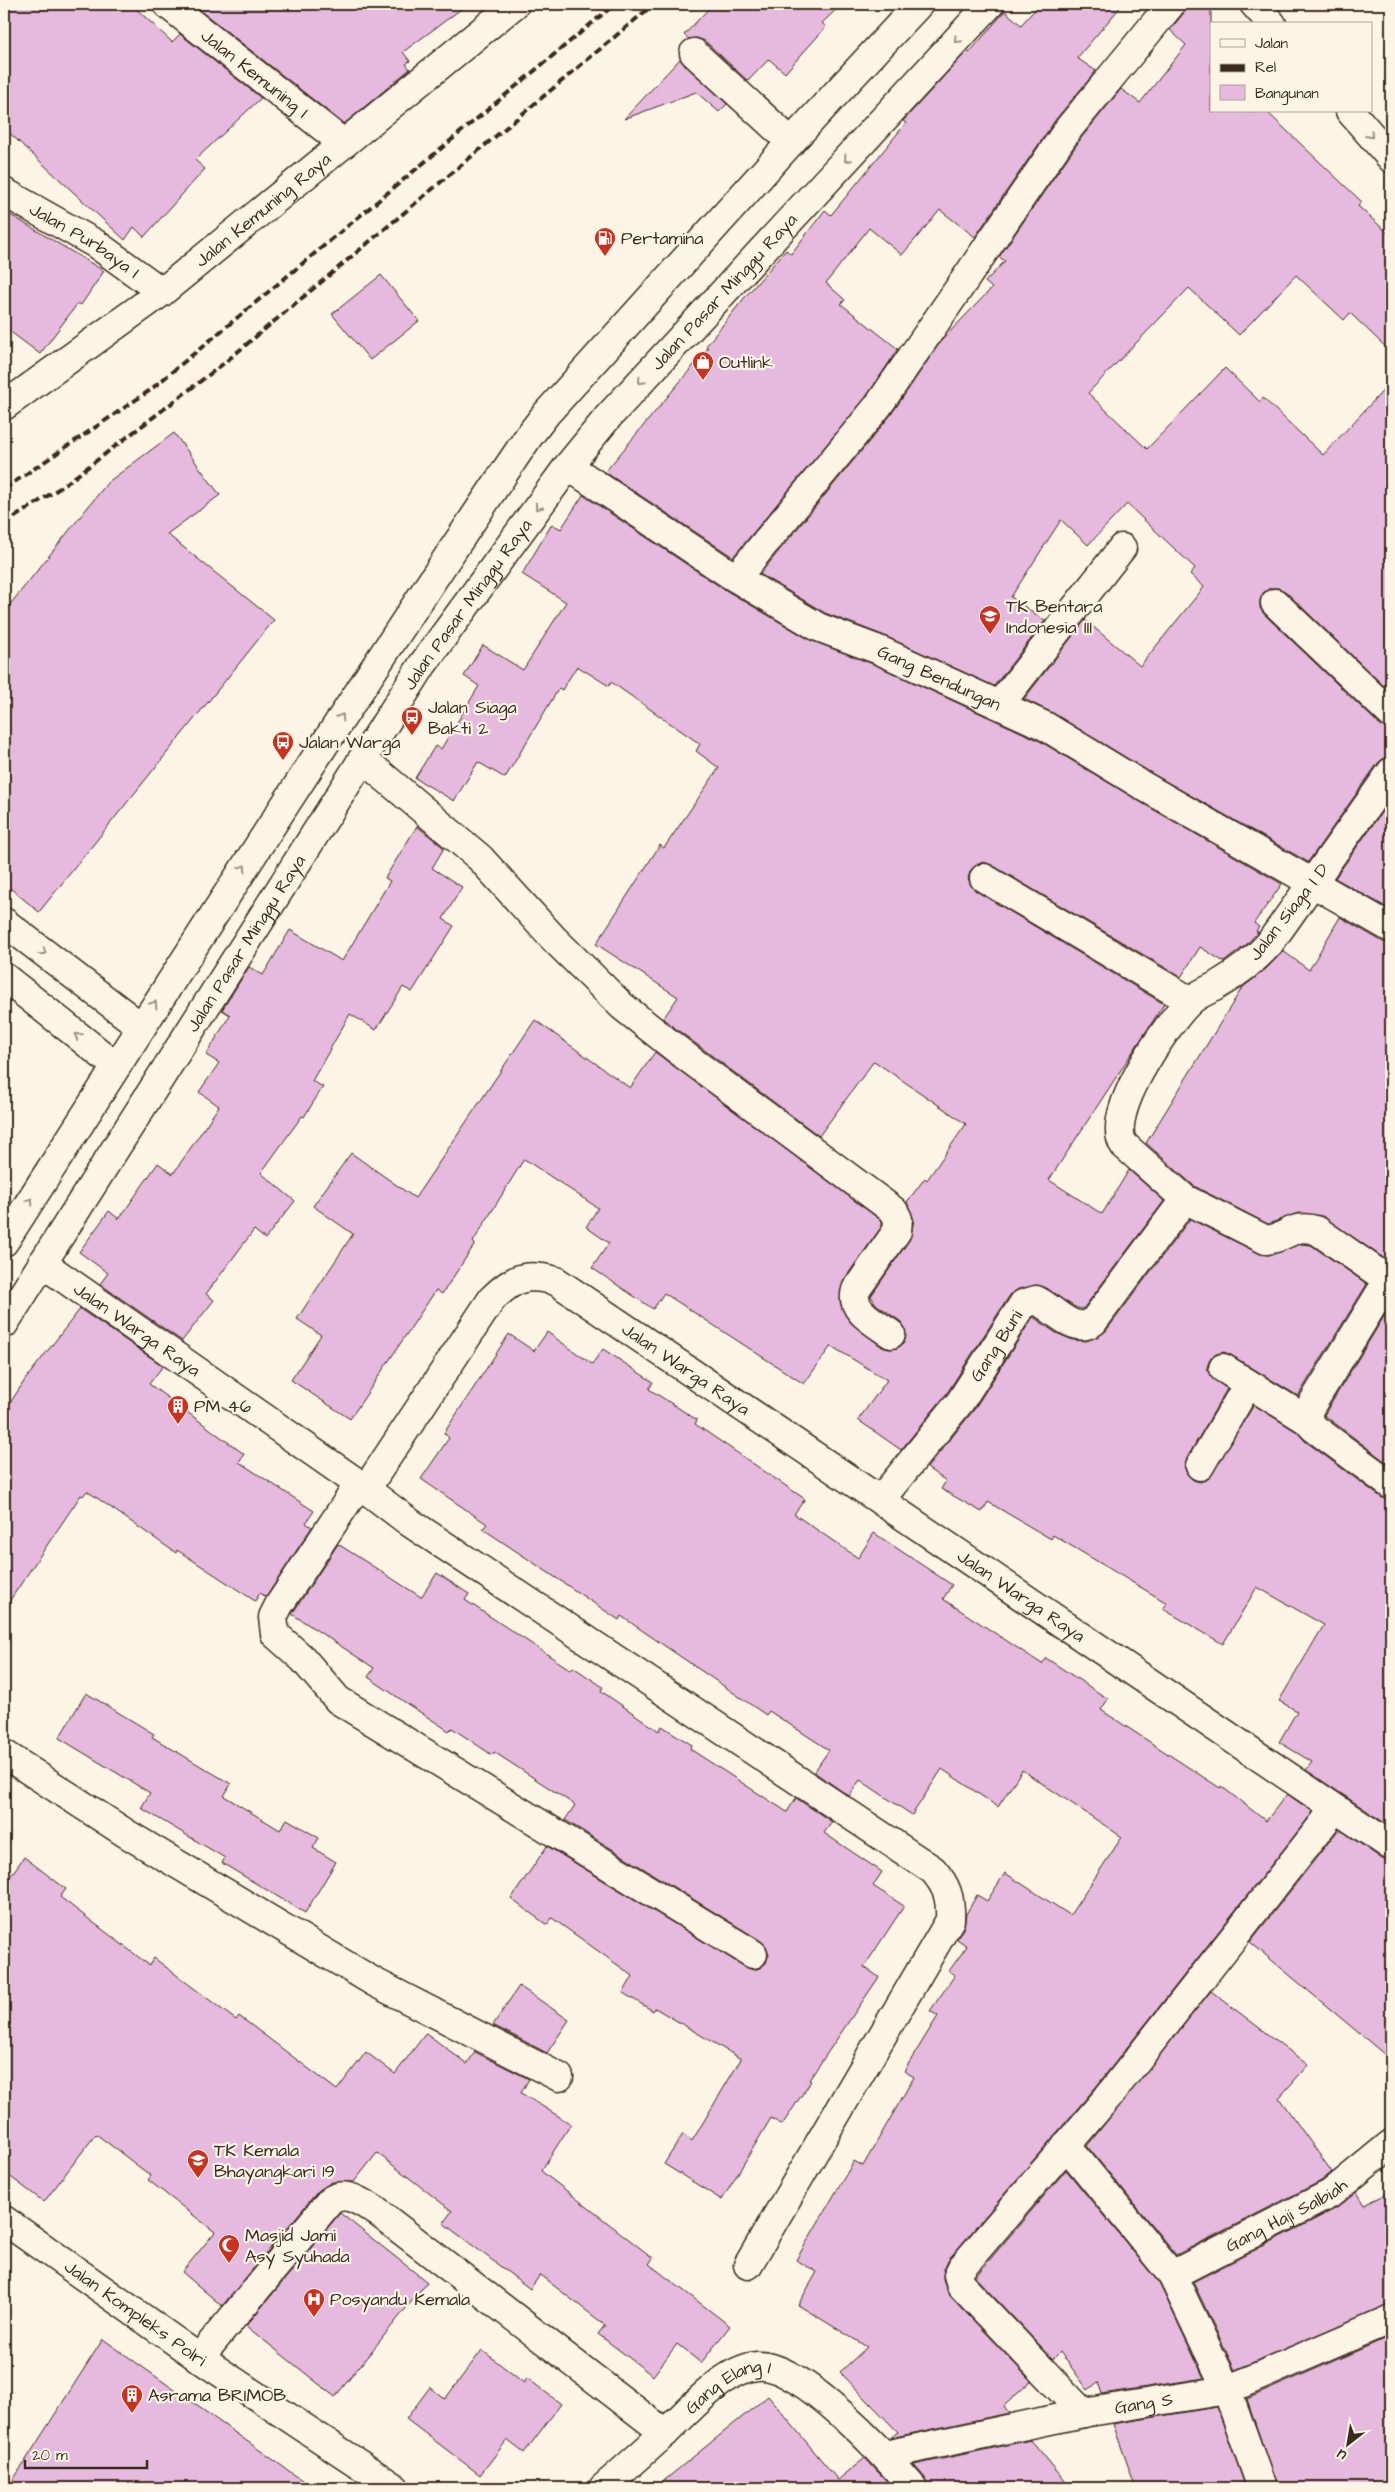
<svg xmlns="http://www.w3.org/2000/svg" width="1395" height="2492" font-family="'Architects Daughter',sans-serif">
<rect width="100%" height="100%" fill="#fcf5e5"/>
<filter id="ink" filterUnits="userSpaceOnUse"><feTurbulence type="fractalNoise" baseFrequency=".02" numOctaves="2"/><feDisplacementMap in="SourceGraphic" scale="10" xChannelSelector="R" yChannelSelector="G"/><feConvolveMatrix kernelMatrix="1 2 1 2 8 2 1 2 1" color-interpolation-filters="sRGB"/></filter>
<g filter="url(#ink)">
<path fill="#e6b9de" stroke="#3b2a1e" d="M 4,4 L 131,4 L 172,42 L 180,34 L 261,98 L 195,160 L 205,169 L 144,237 L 134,227 L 125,240 L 4,128 Z
M 208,4 L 468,4 L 403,52 L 410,61 L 406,64 L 410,69 L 344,124 L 201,11 Z
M 713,4 L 842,4 L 822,23 L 826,27 L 785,73 L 769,59 L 748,81 L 705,41 L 697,38 L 689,39 L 684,35 Z
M 1040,4 L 1123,4 L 1077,58 L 1096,71 L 1056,119 L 975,237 L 940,210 L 902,255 L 869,228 L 826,283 L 845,300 L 841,304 L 898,349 L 866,397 L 733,557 L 605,472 L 708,348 L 706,346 L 745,297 L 786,250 L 791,254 L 825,210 L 831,215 L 906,123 L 903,121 L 967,51 L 969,53 L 1005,11 L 1021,25 Z
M 1186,4 L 1211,4 L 1211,111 L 1266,111 L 1362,202 L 1358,206 L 1391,236 L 1391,352 L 1350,313 L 1344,320 L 1296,275 L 1239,335 L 1189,288 L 1088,393 L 1147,449 L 1225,368 L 1260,402 L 1263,398 L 1323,455 L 1391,382 L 1391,693 L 1285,591 L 1278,588 L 1270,588 L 1263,593 L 1260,600 L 1260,608 L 1264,614 L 1380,725 L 1391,729 L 1391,757 L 1384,758 L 1378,763 L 1308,862 L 1153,774 L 1053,713 L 1024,699 L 1085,620 L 1140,666 L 1204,587 L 1190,574 L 1195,568 L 1127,504 L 1088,545 L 1061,520 L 1011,597 L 1045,621 L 994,686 L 885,636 L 825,613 L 760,574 L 890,416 L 941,341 L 992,288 L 985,282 L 1005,261 L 999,257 L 1082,137 L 1121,89 L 1140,103 L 1186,45 L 1170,30 L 1183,14 Z
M 680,59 L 727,104 L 719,112 L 696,92 L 624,119 Z
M 4,211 L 104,271 L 81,305 L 78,303 L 40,354 L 4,327 Z
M 381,275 L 419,321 L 370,360 L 332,314 Z
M 174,433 L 220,495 L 167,534 L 274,620 L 39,912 L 4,883 L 4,612 L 108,482 Z
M 583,495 L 722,588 L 810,640 L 873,664 L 1038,740 L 1137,800 L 1282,884 L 1254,923 L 1259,927 L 1256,931 L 1258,932 L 1246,945 L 1224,962 L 1200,947 L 1181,977 L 992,865 L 984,862 L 977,864 L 971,870 L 968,878 L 971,886 L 976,891 L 1164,1004 L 1049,1180 L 1102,1214 L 1129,1170 L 1164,1201 L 1083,1309 L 1077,1308 L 1038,1285 L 1018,1289 L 1010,1295 L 947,1393 L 901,1450 L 858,1420 L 887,1380 L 831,1346 L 804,1384 L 664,1293 L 653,1309 L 592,1268 L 609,1243 L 586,1227 L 598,1208 L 524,1159 L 473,1242 L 475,1244 L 442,1294 L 436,1290 L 350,1419 L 291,1380 L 321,1335 L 297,1319 L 353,1234 L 313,1206 L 351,1153 L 415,1198 L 535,1020 L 630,1088 L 655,1052 L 882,1221 L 882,1226 L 843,1281 L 840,1301 L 849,1321 L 882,1347 L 889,1349 L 897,1348 L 904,1343 L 906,1336 L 905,1328 L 900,1321 L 876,1304 L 871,1296 L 910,1239 L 914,1220 L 907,1202 L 925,1178 L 927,1180 L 966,1124 L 874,1061 L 819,1136 L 663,1019 L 678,997 L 596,944 L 660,845 L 664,848 L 719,768 L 696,751 L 700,744 L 611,682 L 609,686 L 577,666 L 562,690 L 559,688 L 505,778 L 478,762 L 454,801 L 415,778 L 435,746 L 441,749 L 479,686 L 464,676 L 483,645 L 523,670 L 566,602 L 522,574 L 552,524 L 561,529 Z
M 1391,799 L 1391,910 L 1335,878 Z
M 417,826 L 444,848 L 432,868 L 462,887 L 443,919 L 454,926 L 412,992 L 403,987 L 376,1030 L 350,1014 L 312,1081 L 323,1087 L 304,1117 L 302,1116 L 261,1173 L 295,1201 L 265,1239 L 254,1230 L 206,1294 L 214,1300 L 182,1341 L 100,1284 L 108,1273 L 79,1252 L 109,1211 L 119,1219 L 158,1163 L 173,1174 L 219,1106 L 199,1092 L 219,1063 L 206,1055 L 230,1015 L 222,1010 L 249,967 L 263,975 L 290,930 L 342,961 L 390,881 L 385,878 Z
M 1340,917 L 1383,942 L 1391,944 L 1391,1263 L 1322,1216 L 1299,1213 L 1268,1224 L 1194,1186 L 1146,1143 L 1242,988 L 1267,968 L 1283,951 L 1309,970 Z
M 1190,1219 L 1260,1254 L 1269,1255 L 1300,1244 L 1311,1245 L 1367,1284 L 1298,1396 L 1231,1355 L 1224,1352 L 1216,1354 L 1210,1359 L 1207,1367 L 1210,1376 L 1227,1389 L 1187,1458 L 1184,1466 L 1187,1474 L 1193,1480 L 1200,1482 L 1208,1479 L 1254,1405 L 1297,1432 L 1305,1441 L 1382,1498 L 1391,1500 L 1391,1827 L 1306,1770 L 1312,1762 L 1279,1742 L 1297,1711 L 1279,1701 L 1324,1625 L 1257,1587 L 1223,1644 L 1163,1609 L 1167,1603 L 1053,1535 L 1051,1539 L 988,1502 L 982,1512 L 941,1489 L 946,1481 L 927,1468 L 973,1411 L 1033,1317 L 1056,1333 L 1073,1340 L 1086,1341 L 1099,1336 L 1106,1331 Z
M 1391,1305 L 1391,1466 L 1324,1415 Z
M 80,1309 L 163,1366 L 149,1384 L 244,1454 L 239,1462 L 314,1511 L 306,1523 L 312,1527 L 266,1597 L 260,1593 L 255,1601 L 177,1550 L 176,1553 L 87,1491 L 83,1496 L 81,1495 L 4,1609 L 4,1412 L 25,1380 Z
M 547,1332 L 592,1364 L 603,1349 L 653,1382 L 649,1389 L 697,1420 L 695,1424 L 805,1499 L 794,1514 L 858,1558 L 874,1533 L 952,1585 L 943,1599 L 1042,1664 L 1046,1658 L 1108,1699 L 1101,1710 L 1220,1788 L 1221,1786 L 1266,1821 L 1287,1794 L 1313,1812 L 1095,2088 L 948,2260 L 944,2269 L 943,2279 L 949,2295 L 1031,2381 L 1004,2406 L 1009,2413 L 890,2438 L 898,2432 L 840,2372 L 867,2347 L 798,2305 L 817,2272 L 796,2260 L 854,2161 L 863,2166 L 914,2077 L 904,2071 L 938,2016 L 930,2011 L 955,1975 L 949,1971 L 967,1946 L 957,1939 L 964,1927 L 966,1914 L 977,1895 L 987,1901 L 1005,1873 L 1070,1915 L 1122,1837 L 1022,1770 L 998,1807 L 942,1769 L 912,1815 L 860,1780 L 849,1796 L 814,1772 L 829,1750 L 769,1711 L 766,1715 L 621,1616 L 619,1620 L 483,1529 L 487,1524 L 421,1479 L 449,1438 L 444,1433 L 509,1334 L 534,1351 Z
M 338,1544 L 421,1597 L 437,1573 L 469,1594 L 465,1600 L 571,1670 L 573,1667 L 603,1687 L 601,1691 L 659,1731 L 662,1726 L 692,1745 L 690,1749 L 787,1812 L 796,1798 L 832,1822 L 824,1833 L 882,1872 L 873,1886 L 904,1906 L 864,1967 L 879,1977 L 809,2080 L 811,2081 L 782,2125 L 771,2118 L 722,2200 L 664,2164 L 683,2134 L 692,2141 L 741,2059 L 655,2008 L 653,2011 L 623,1993 L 633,1976 L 552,1918 L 547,1925 L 511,1899 L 547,1846 L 745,1967 L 753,1970 L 760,1968 L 766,1963 L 769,1954 L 766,1946 L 761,1941 L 565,1820 L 575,1805 L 494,1752 L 492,1755 L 452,1728 L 449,1731 L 409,1705 L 368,1677 L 374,1668 L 292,1614 Z
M 86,1693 L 154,1734 L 152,1737 L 231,1784 L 224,1796 L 280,1830 L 287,1819 L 319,1838 L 313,1848 L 336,1862 L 305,1913 L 222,1863 L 225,1858 L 141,1808 L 150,1793 L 59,1738 Z
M 1339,1829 L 1382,1859 L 1391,1861 L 1391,2060 L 1250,1942 Z
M 24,1857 L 66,1889 L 60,1897 L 149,1965 L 154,1958 L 236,2020 L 239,2016 L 337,2090 L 366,2052 L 395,2074 L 426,2033 L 467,2064 L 475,2052 L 529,2079 L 521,2093 L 571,2124 L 541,2171 L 653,2258 L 649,2264 L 730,2326 L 701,2363 L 677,2344 L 653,2376 L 598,2334 L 605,2325 L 540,2275 L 530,2289 L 443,2223 L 452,2211 L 377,2153 L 354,2182 L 332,2182 L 318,2191 L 222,2306 L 182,2272 L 215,2232 L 148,2180 L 151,2176 L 96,2134 L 44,2202 L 4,2172 L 4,1885 Z
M 519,1986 L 569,2020 L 547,2053 L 493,2025 Z
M 1211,1991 L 1308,2065 L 1279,2098 L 1332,2172 L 1321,2181 L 1176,2255 L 1087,2146 Z
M 1066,2170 L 1159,2283 L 1204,2378 L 1102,2394 L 1098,2382 L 1088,2390 L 1060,2352 L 1053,2359 L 975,2277 Z
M 1356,2192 L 1364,2205 L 1391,2192 L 1391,2304 L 1235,2370 L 1193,2282 L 1337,2208 Z
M 340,2213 L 427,2282 L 335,2397 L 246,2326 Z
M 1391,2336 L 1391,2488 L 1277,2488 L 1247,2399 Z
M 103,2339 L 313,2488 L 8,2488 Z
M 482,2350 L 524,2383 L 527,2378 L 561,2404 L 524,2453 L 507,2440 L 480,2475 L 406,2419 L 430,2387 L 445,2399 Z
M 768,2396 L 838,2480 L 865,2458 L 893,2488 L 655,2488 Z
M 1217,2407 L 1246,2488 L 1136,2488 L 1113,2424 Z
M 1031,2440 L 1071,2488 L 928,2488 L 925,2478 L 914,2465 Z"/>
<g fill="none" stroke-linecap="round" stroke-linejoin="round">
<g stroke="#3b2a1e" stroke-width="31">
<g id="minor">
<path id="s1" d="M 167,4 L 343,143"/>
<path d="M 1254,4 L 1272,24"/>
<path d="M 694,53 L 791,142"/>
<path d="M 1350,111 L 1391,158"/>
<path id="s2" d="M 4,192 L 96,244 L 162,292"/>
<path id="s3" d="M 4,406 L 162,292 L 515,4"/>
<path id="s4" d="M 568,466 L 731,575 L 818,627 L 879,650 L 1045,726 L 1145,787 L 1391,928"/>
<path d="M 736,578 L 878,406 L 1069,128 L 1171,4"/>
<path d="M 1275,603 L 1391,714"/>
<path d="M 1000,704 L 1122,548"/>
<path d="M 361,761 L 376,770 L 480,858 L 553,938 L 622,1006 L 684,1055 L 894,1211 L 898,1219 L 897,1231 L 856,1290 C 849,1311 876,1323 891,1334"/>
<path d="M 1391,772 L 1269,944 C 1253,962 1236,974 1216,986 C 1207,991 1196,995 1189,1002 C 1167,1024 1103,1115 1124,1145 L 1185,1199 L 1266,1240 C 1289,1238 1292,1222 1318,1231 L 1391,1282"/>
<path d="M 984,878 L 1190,1001"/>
<path id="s5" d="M 42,1263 L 359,1484 L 409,1522 L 933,1870 C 947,1886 951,1898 950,1920 L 748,2265"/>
<path d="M 1223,1368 L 1307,1420 L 1314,1428 L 1391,1485"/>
<path d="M 1307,1420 L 1309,1409 L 1388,1280"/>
<path d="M 1200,1466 L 1248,1384"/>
<path d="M 359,1484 L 279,1605 L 273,1617 L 275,1634 L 303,1659 L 338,1700 L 753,1954"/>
<path id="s6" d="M 366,1489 L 492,1299 C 514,1277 526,1273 556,1281 L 1391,1846"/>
<path id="s7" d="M 881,1499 L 960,1402 L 1023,1304 L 1036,1300 C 1054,1308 1073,1335 1093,1322 L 1185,1199"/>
<path d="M 4,1754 L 127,1834 L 374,1982 L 559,2077"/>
<path d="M 1066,2145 L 1172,2275 L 1227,2390 L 1262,2488"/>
<path id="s8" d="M 4,2220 L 199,2358 L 395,2488"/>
<path id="s9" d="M 1172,2275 L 1330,2194 L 1391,2144"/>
<path d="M 199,2358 L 330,2201 C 345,2189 362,2203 376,2211 L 665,2433"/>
<path d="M 1083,2413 L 961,2285 L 958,2275 L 962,2267 L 1107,2098 L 1334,1810"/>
<path id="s10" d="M 885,2455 L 1083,2413 L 1227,2390 L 1391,2319"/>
<path id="s11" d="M 603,2488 C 624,2470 645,2451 666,2432 C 689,2411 724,2369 757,2366 C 800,2362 887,2457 913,2488"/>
</g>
</g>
<g stroke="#3b2a1e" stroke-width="31">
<g id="major">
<path d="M 4,922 L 140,1026"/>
<path d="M 4,977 L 116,1066"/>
<path d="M 4,1242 C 177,972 349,702 529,436 L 546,414 L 791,142 L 919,4"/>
<path id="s12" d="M 4,1324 L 423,664 L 568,466 L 608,417 L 990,4"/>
</g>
</g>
<use href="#minor" stroke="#fcf5e5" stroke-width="28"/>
<use href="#major" stroke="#fcf5e5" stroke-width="28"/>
<path stroke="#3b2a1e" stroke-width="4" stroke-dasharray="8 4" stroke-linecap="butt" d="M 4,489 L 149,391 L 615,4
M 4,524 L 63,486 L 223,364 L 654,4"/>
</g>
<defs><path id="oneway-chevron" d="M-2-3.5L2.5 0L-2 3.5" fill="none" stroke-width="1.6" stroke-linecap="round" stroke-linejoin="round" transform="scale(1.25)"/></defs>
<g stroke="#9c9082">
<use href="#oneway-chevron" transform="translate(957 40) rotate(133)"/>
<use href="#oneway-chevron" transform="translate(1370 135) rotate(48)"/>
<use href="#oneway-chevron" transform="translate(847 159) rotate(133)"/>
<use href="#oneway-chevron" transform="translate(641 381) rotate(133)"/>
<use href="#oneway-chevron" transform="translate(538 507) rotate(126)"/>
<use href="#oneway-chevron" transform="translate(341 717) rotate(-57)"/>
<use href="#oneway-chevron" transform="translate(243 868) rotate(-57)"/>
<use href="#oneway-chevron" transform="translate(43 952) rotate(37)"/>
<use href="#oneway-chevron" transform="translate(154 1004) rotate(-57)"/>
<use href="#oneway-chevron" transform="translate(78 1036) rotate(-141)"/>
<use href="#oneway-chevron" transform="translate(30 1201) rotate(-57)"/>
</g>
</g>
<defs>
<g id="fuel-pin" transform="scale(1.125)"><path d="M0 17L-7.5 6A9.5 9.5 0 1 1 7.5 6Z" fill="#c8321e" stroke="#fcf5e5"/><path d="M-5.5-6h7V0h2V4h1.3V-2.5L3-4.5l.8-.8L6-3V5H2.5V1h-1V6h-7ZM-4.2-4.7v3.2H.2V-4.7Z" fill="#fff"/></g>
<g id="shop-pin" transform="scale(1.125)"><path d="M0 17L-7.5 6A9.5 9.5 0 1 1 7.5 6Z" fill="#c8321e" stroke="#fcf5e5"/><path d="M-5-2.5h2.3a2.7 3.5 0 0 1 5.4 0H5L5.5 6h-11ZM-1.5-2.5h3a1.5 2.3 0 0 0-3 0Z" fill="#fff"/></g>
<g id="school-pin" transform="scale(1.125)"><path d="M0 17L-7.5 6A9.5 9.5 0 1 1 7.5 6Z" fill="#c8321e" stroke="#fcf5e5"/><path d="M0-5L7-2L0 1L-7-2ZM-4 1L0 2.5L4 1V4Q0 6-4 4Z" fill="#fff"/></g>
<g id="bus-pin" transform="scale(1.125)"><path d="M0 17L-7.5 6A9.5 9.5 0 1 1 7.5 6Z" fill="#c8321e" stroke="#fcf5e5"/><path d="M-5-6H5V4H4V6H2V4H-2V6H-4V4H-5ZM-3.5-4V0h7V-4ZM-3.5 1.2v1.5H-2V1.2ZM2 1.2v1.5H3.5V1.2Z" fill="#fff"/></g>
<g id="building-pin" transform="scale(1.125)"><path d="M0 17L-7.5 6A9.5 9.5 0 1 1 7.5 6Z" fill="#c8321e" stroke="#fcf5e5"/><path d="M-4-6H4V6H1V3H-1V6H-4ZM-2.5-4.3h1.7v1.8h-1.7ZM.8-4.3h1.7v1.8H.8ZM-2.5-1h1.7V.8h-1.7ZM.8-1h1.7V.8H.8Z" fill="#fff"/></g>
<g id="mosque-pin" transform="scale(1.125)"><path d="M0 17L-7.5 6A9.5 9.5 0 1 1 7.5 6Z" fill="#c8321e" stroke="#fcf5e5"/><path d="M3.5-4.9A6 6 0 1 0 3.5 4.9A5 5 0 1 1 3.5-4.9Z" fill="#fff"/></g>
<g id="hospital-pin" transform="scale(1.125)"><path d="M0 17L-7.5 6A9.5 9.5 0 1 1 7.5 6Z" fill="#c8321e" stroke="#fcf5e5"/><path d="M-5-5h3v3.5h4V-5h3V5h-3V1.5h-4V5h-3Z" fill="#fff"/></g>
</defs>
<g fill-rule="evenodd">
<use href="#fuel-pin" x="605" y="238"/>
<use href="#shop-pin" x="703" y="362"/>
<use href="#school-pin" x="990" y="616"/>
<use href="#bus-pin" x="412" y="717"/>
<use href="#bus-pin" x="283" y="742"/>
<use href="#building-pin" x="178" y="1406"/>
<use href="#school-pin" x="198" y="2160"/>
<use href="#mosque-pin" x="229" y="2245"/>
<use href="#hospital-pin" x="314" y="2299"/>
<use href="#building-pin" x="132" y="2395"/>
</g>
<g text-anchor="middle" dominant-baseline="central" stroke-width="4.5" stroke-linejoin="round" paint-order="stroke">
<g font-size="18" fill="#3b2a1e" stroke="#fcf5e5">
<text stroke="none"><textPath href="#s1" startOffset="112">Jalan Kemuning I</textPath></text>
<text stroke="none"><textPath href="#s3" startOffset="325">Jalan Kemuning Raya</textPath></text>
<text stroke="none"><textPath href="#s2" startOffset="94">Jalan Purbaya I</textPath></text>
<text stroke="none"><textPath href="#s12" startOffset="1261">Jalan Pasar Minggu Raya</textPath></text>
<text stroke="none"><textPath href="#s12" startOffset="856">Jalan Pasar Minggu Raya</textPath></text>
<text stroke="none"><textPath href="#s4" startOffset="429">Gang Bendungan</textPath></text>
<text transform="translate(1289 912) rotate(-52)">Jalan Siaga I D</text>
<text stroke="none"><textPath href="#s12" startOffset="451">Jalan Pasar Minggu Raya</textPath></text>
<text stroke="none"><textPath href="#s5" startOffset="116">Jalan Warga Raya</textPath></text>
<text stroke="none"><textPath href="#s7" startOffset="192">Gang Buni</textPath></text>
<text stroke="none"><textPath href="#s6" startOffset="456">Jalan Warga Raya</textPath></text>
<text stroke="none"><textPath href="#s6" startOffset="861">Jalan Warga Raya</textPath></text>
<text stroke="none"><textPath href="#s9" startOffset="129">Gang Haji Salbiah</textPath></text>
<text stroke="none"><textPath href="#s8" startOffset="161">Jalan Kompleks Polri</textPath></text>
<text stroke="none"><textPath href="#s11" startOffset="164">Gang Elang I</textPath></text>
<text stroke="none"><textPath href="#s10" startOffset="264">Gang S</textPath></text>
</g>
<g font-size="18" fill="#3b2a1e" stroke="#fcf5e5" text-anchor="start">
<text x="621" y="238">Pertamina</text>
<text x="719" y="362">Outlink</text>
<text x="1006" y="606">TK Bentara<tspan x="1006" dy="21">Indonesia III</tspan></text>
<text x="428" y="707">Jalan Siaga<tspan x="428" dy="21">Bakti 2</tspan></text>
<text x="299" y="742">Jalan Warga</text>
<text x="194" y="1406">PM 46</text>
<text x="214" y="2150">TK Kemala<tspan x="214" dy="21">Bhayangkari 19</tspan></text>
<text x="245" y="2235">Masjid Jami<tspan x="245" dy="21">Asy Syuhada</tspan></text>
<text x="330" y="2299">Posyandu Kemala</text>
<text x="148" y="2395">Asrama BRIMOB</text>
</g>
</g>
<rect width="1395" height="2492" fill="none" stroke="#fcf5e5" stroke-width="20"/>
<rect x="10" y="10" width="1375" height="2472" fill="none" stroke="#3b2a1e" stroke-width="2" filter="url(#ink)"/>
<rect x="1210" y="22" width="162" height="90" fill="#fcf5e5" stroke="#afa495"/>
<rect x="1220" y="39" width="25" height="8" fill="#fcf5e5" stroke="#afa495"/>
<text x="1255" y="48" font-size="15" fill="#3b2a1e">Jalan</text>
<rect x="1220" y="64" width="25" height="8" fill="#3b2a1e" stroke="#afa495"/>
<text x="1255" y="72" font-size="15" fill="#3b2a1e">Rel</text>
<rect x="1220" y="85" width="25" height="15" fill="#e6b9de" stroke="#afa495"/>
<text x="1255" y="98" font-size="15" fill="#3b2a1e">Bangunan</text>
<g transform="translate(1348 2444) rotate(211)" stroke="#fcf5e5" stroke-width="4" paint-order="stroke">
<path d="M0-4L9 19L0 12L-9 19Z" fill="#3b2a1e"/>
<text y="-8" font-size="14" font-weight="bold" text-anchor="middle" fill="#3b2a1e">U</text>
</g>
<path d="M25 2460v8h122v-8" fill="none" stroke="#3b2a1e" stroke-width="2.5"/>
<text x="32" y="2460" font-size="15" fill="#3b2a1e" stroke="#fcf5e5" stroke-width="4" paint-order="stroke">20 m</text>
</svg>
